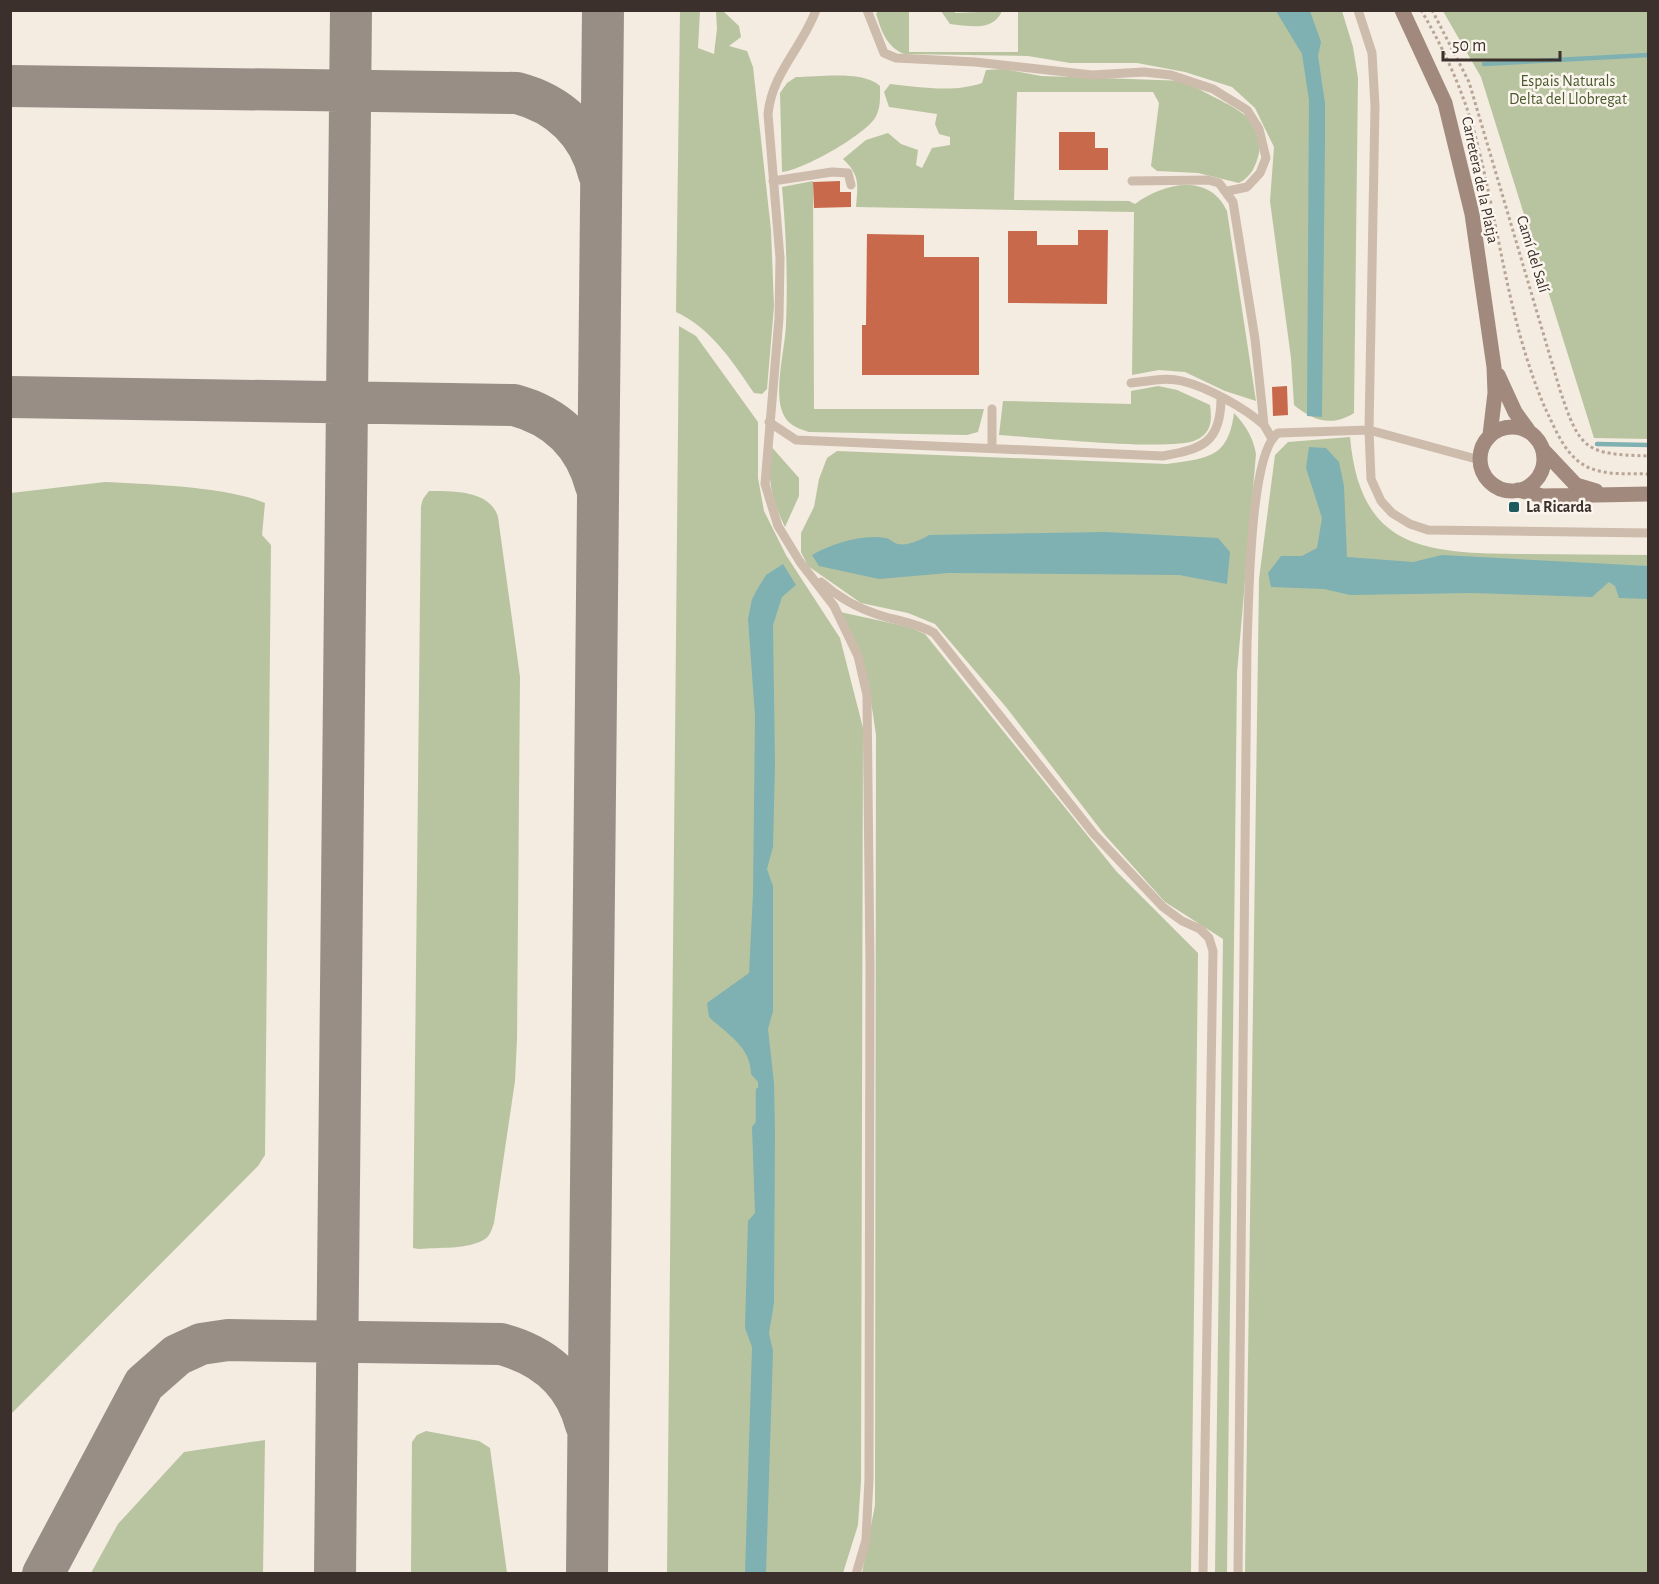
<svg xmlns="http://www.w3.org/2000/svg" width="1659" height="1584" font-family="'Alegreya Sans',sans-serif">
<rect width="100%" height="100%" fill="#f4ebe1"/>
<path fill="#b8c4a0" d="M 680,11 L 700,11 L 698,48 L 714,54 L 717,29 L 716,11 L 723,11 L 739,26 L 741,37 L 729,46 L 747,51 L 753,67 L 771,230 L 774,306 L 767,389 L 762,394 L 754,393 C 732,361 712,329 676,312 Z
M 878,11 L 909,11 L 909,52 L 1018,52 L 1018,11 L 1342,11 L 1353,47 L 1358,78 L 1354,413 C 1332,427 1313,421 1294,405 L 1291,358 L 1270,201 L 1274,147 L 1255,108 L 1232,87 L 1185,72 L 1137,63 L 1070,63 L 1028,56 L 904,54 C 886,46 882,32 876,14 Z
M 941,11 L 955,11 L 955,13 L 1002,11 C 993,32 969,26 950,24 Z
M 1443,11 L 1648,11 L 1648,439 L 1594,438 L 1481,77 Z
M 1004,69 L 1041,76 L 1187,81 C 1215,103 1268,111 1259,153 C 1256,166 1251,177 1239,183 L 1198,173 L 1157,171 L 1151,166 L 1159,103 L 1153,92 L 1017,92 L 1014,200 L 1129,201 L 1135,204 C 1163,183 1209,172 1227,211 L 1256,401 L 1225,391 L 1185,372 L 1159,370 L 1132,375 L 1134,212 L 856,207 C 858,184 860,175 843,159 L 866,140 L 888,133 L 901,144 L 918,150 L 916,165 L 922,168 L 932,148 L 950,145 L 950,137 L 939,134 L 935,124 L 937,114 L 889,107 L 884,92 L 890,84 C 919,87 954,93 982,83 L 986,70 Z
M 796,77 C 819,77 863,70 880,86 C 880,97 881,108 875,118 C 863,136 803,170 782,172 L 780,93 L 787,83 Z
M 813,181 L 814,409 L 984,409 L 978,432 L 967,435 L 809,432 C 797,428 787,425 782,411 C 774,390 785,348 786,325 C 788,278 786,233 782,187 Z
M 679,326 L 696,336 L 758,422 L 758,478 L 764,511 L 786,555 L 840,638 L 863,728 L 861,1481 L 858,1525 L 843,1573 L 667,1574 Z
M 1158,386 L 1177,390 L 1210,405 C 1212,420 1212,433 1196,440 C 1171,452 1035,437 999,435 L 1003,401 L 1131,404 L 1131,391 Z
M 1234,413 C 1246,426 1253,437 1256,454 L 1237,673 L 1227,1573 L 1215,1573 L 1223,939 L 1165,902 L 1104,834 L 1006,707 L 935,624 L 908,613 L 861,603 L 808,566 L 801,552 L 801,533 L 814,507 L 819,479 L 827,458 L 837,451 L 1167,464 C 1207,458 1228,459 1234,413 Z
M 1350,437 C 1360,550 1425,553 1520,554 C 1563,554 1606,555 1648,555 L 1648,1573 L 1245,1574 L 1259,579 L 1275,455 L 1288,442 Z
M 769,444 L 799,478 L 799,496 L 785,527 C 770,496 768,478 769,444 Z
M 105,482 C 147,484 228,487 265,503 L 262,535 L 271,545 L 265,1155 L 258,1166 L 11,1414 L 11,493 Z
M 429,491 C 453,491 490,490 498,517 L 520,677 L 517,1039 L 515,1081 L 494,1223 C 492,1229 490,1236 485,1239 C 468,1250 438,1247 419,1249 L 413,1248 L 421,506 L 423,499 Z
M 840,612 L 909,627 L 925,634 L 1116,871 L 1198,953 L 1191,1573 L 862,1573 L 875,1505 L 876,735 C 869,683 864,659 840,612 Z
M 426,1431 L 479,1441 L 490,1448 L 507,1573 L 411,1573 L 412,1442 L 417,1435 Z
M 265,1440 L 263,1573 L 91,1573 L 118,1524 L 184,1452 Z"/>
<path fill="#7fb0b2" d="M 1276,11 L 1310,11 L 1321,42 L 1318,56 L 1325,103 L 1325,141 L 1322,417 L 1307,416 L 1309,100 L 1302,54 Z
M 1309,447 L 1326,448 L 1339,462 L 1344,486 L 1347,557 L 1413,562 L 1442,555 L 1648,566 L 1648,599 L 1619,598 L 1615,586 L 1609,582 L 1592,597 L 1471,593 L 1350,595 L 1324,589 L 1271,587 L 1268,573 L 1281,556 L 1302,556 L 1317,548 L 1322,518 L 1306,468 Z
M 1105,532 L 1218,538 L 1230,552 L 1227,584 L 1179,575 L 948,573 L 879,579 L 819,566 L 812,555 C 831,544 862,534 885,538 C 890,538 893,543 898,544 C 908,546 921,540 929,535 Z
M 783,564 L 796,585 L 782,597 L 773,625 L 775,764 L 773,847 L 767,869 L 773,886 L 773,1011 L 768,1029 L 774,1083 L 775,1131 L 774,1303 L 769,1333 L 773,1351 L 766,1573 L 745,1574 L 752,1347 L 745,1328 L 748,1221 L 755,1213 L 752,1127 L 759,1118 L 758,1082 L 751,1074 C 751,1047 727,1034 709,1017 L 707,1003 L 749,973 L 753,894 L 755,716 L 748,619 L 752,599 L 758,588 L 766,575 Z"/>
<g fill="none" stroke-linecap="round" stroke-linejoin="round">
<path stroke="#7fb0b2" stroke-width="4.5" d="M 1484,64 L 1648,55
M 1597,444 L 1648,445
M 758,1124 L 758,1090"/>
<path stroke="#988e86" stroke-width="42" d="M 10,86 L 517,93 C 559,104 589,132 599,174
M 10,397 L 514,405 C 556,416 585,444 596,486
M 43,1574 L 144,1384 L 177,1355 L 201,1344 L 228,1340 L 501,1344 C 543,1355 575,1381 586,1425
M 335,1574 L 351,10
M 587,1574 L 603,10"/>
</g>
<path fill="#c8694b" d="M 1059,132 L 1095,132 L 1095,148 L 1108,148 L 1108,170 L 1059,170 Z
M 840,181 L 840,192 L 851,192 L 851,207 L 814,208 L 813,182 Z
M 1078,230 L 1108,230 L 1107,304 L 1008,303 L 1008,231 L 1037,231 L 1037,245 L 1078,245 Z
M 867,234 L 924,235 L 924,257 L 979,257 L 979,375 L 862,375 L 862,325 L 866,325 Z
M 1287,386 L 1288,415 L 1273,416 L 1272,387 Z"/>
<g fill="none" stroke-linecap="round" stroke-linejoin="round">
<path stroke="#b9a596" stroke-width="3" stroke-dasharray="3 3" stroke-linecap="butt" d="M 1421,10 C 1444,49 1462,89 1474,131 C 1499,223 1507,319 1545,408 C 1554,426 1562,448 1578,461 C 1598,477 1625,473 1648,474
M 1432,10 L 1469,82 L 1560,390 C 1580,451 1586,454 1648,456"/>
<path stroke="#cdbbac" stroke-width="9" d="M 816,10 C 802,48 772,73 768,114 L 780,258 L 779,318 L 765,484 L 778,526 L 800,562 L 834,606 L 858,656 L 867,695 L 870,965 L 869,1479 L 866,1540 L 856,1574
M 867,10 L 884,53 L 896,58 L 975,62 L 1092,75 L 1144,72 L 1171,75 L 1213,89 L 1247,110 L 1259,129 L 1266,158 L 1260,173 L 1247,187 L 1228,191
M 1358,10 L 1372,53 L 1375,106 L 1369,430 L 1371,479 L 1381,501 L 1392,513 L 1410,524 L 1428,530 L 1648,533
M 773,181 L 832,172 L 848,173 L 851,185
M 1132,181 L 1208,180 L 1219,183 L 1233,202 L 1255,339 L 1264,425 L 1271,437
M 1131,383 C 1148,381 1166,377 1182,381 C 1207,387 1245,408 1264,425
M 769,422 L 796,440 L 1163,456 C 1202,449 1221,443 1221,398
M 992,448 L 992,409
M 821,582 C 838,597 857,608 879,615 C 898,621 917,623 934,633 L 1094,834 L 1163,907 L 1182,921 L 1200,929 L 1209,938 L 1213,951 L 1203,1574
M 1238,1574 L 1247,643 C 1249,605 1249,453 1278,433 L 1369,430 L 1480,460"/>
<path stroke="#a18a7d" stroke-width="15" d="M 1402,10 L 1445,103 L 1472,214 L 1494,367 L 1495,393 L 1490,435
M 1498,375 L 1515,412 L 1528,430
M1480 459a32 32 0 1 1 64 0a32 32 0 1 1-64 0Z
M 1543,450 L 1576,485 L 1596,491
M 1518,490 L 1543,496 L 1648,494"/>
</g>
<rect fill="#1f5a5e" stroke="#fbf5ee" stroke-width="2" x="1508" y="501" width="12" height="12" rx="3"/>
<g text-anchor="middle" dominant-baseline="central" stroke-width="5" stroke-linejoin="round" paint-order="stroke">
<g font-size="16" fill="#4a5a2e" stroke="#fbf5ee">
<text x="1568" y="81">Espais Naturals<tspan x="1568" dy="18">Delta del Llobregat</tspan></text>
</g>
<g font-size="16" fill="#3b302b" stroke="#fbf5ee">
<text transform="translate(1480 180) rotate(78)">Carretera de la Platja</text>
<text transform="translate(1533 254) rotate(73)">Camí del Salí</text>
</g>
<g font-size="16" font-weight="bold" fill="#3b302b" stroke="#fbf5ee" text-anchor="start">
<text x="1526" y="507">La Ricarda</text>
</g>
</g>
<rect width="1659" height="1584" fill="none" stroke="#3b302b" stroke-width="24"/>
<path d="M1443 51v9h117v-9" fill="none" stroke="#3b302b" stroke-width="3"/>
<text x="1452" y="51" font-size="18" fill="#3b302b" stroke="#fbf5ee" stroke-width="4.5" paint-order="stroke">50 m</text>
</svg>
